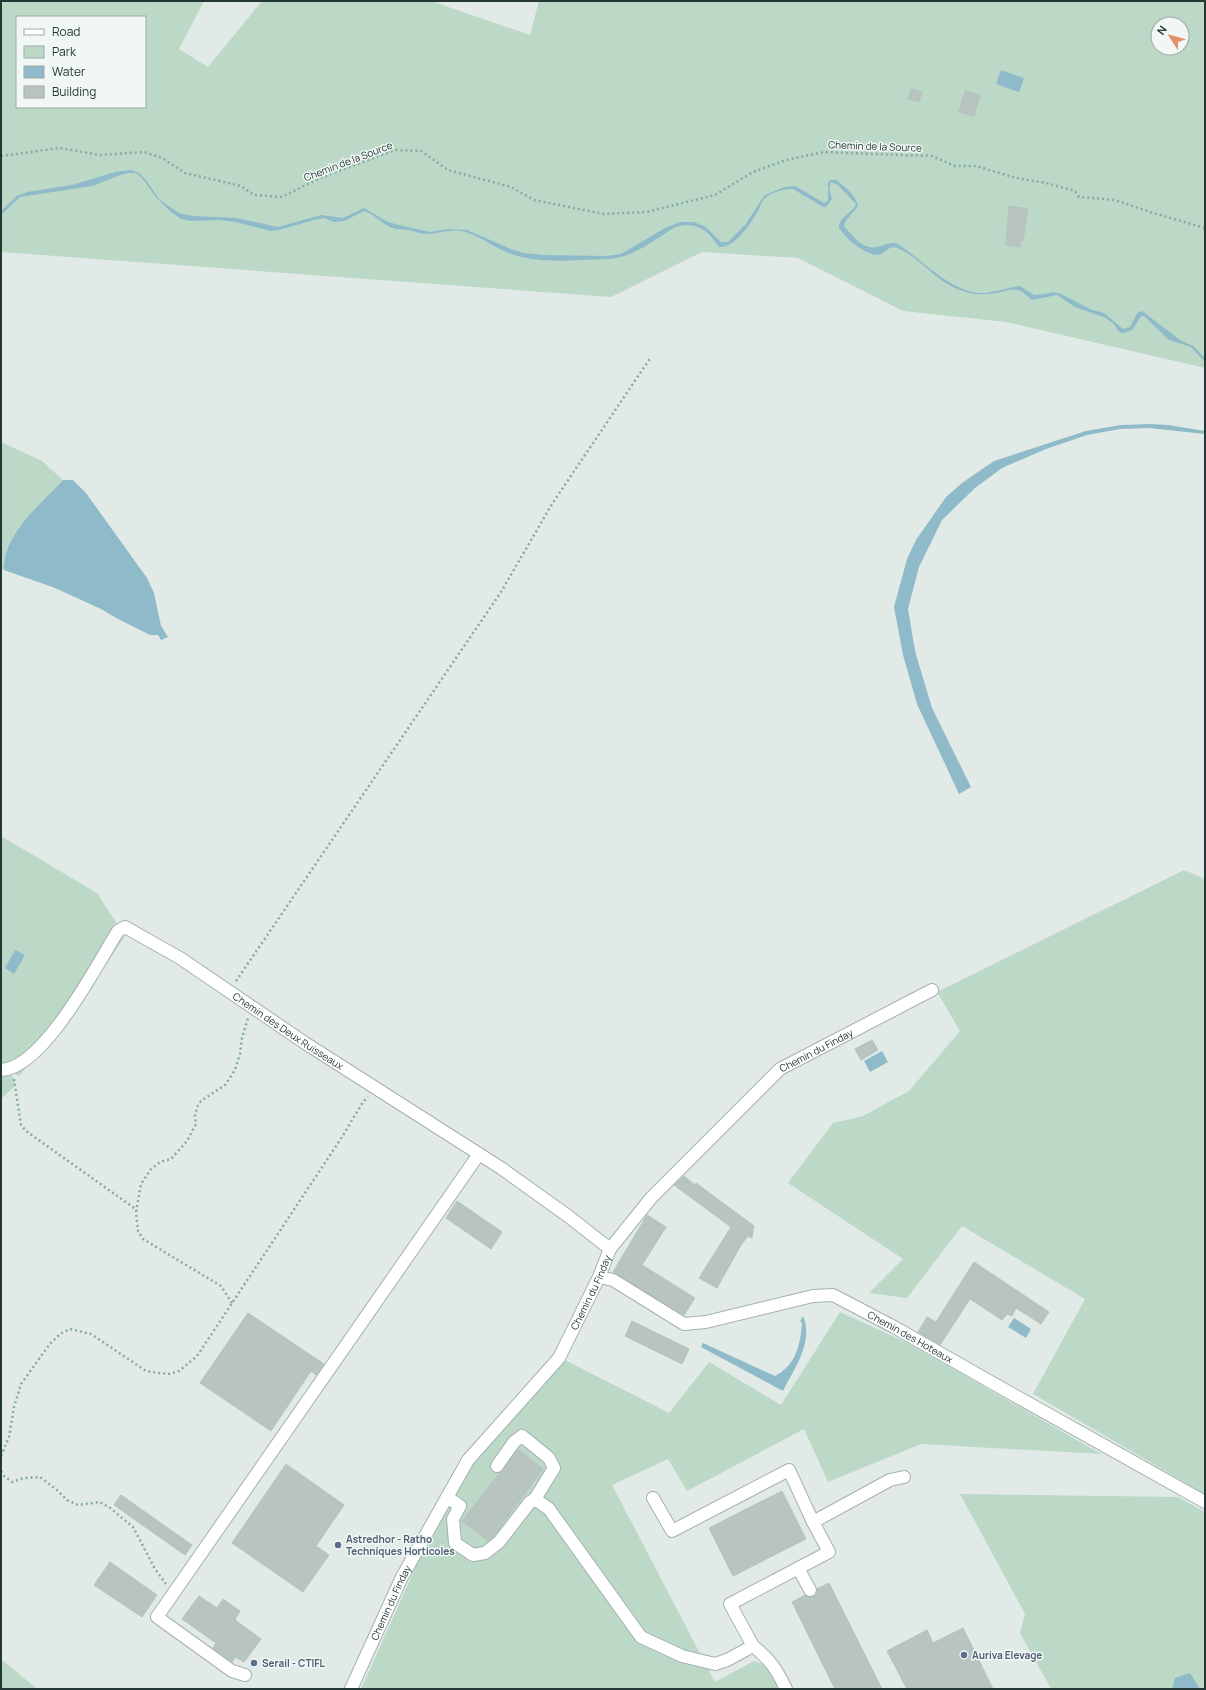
<svg xmlns="http://www.w3.org/2000/svg" width="1206" height="1690" font-family="Manrope,sans-serif">
<rect width="100%" height="100%" fill="#e1eae7"/>
<path fill="#bcd9c7" fill-rule="evenodd" d="M 3,1 L 204,1 L 179,49 L 208,67 L 262,1 L 431,1 L 530,35 L 539,1 L 1205,1 L 1205,368 L 1006,322 L 903,311 L 798,258 L 702,252 L 611,297 L 1,252 L 1,9 ZM 17,17 L 145,17 L 145,107 L 17,107 ZM 1158,24 L 1182,24 L 1182,48 L 1158,48 Z
M 1,442 L 42,461 L 63,480 C 41,504 3,536 4,570 L 1,570 Z
M 1,836 L 97,893 L 125,936 L 77,1008 L 19,1076 L 10,1071 L 16,1085 L 1,1099 Z
M 1184,870 L 1205,879 L 1205,1494 L 1033,1394 L 1085,1299 L 962,1226 L 907,1298 L 869,1293 L 903,1259 L 788,1183 L 833,1123 L 863,1116 L 909,1091 L 960,1031 L 937,992 Z
M 840,1312 L 908,1343 L 1101,1454 L 921,1444 L 828,1482 L 804,1429 L 687,1491 L 668,1459 L 612,1485 L 715,1682 L 754,1661 L 768,1666 L 780,1689 L 361,1689 L 426,1544 L 473,1463 L 565,1360 L 669,1413 L 709,1362 L 781,1405 Z
M 960,1494 L 1178,1497 L 1205,1512 L 1205,1689 L 1051,1689 L 1020,1633 L 1025,1614 Z
M 1,1659 L 37,1689 L 1,1689 Z"/>
<path fill="#8fbac9" d="M 1001,70 L 1024,78 L 1019,92 L 996,84 Z
M 131,170 L 139,173 L 146,180 L 159,199 L 167,205 L 179,213 L 193,216 L 236,218 L 278,227 L 321,215 L 343,218 L 364,208 L 388,222 L 403,226 L 430,232 L 447,229 L 467,230 L 511,249 L 524,253 L 543,255 L 607,256 L 621,254 L 665,228 L 680,222 L 694,222 L 706,227 L 721,242 L 728,242 L 745,225 L 764,196 L 772,192 L 785,187 L 795,186 L 824,203 L 828,201 L 828,183 L 830,180 L 836,180 C 845,187 855,194 858,206 L 845,222 L 844,226 C 852,235 862,250 877,247 C 885,245 889,241 898,244 C 922,260 950,291 980,293 C 989,294 1009,287 1020,286 L 1034,295 L 1045,294 L 1053,292 L 1061,294 L 1092,310 L 1104,313 L 1123,329 L 1130,327 L 1137,313 L 1142,311 L 1180,340 L 1193,346 L 1205,358 L 1205,362 L 1191,347 L 1169,340 L 1144,316 L 1141,316 L 1132,330 L 1123,333 L 1119,332 L 1114,324 L 1106,318 L 1075,307 L 1057,295 L 1032,300 C 1027,296 1023,291 1017,290 C 1010,288 1003,292 996,293 C 985,295 973,295 963,291 C 936,283 922,258 897,248 C 889,245 888,251 881,254 C 869,259 845,238 839,228 C 839,216 853,213 856,204 L 838,185 L 831,182 L 829,189 L 832,199 L 826,207 L 823,207 L 793,189 C 784,189 771,192 764,199 C 760,204 759,210 755,216 C 748,227 734,248 719,247 C 715,242 711,235 705,231 C 698,225 685,224 676,227 C 670,229 664,235 658,238 C 642,249 625,259 605,259 C 575,260 540,264 511,254 C 494,248 479,235 462,231 C 450,229 437,234 425,234 C 419,234 413,230 408,230 C 402,229 398,230 393,228 C 382,225 375,214 364,211 L 344,221 L 334,222 L 324,218 L 314,220 L 279,230 L 270,231 L 236,222 L 219,220 L 191,221 L 181,219 L 171,212 L 156,197 L 142,178 L 136,173 L 129,173 L 123,174 L 92,186 L 20,197 L 1,215 L 1,211 L 17,196 L 27,192 L 72,185 L 115,172 Z
M 1150,424 L 1168,425 L 1205,431 L 1205,434 L 1149,428 L 1120,429 L 1087,435 L 1046,449 L 1002,468 L 975,488 L 942,520 L 919,567 L 908,609 L 915,651 L 932,708 L 971,787 L 959,794 L 917,704 L 903,655 L 894,607 L 907,559 L 916,540 L 946,497 L 962,483 L 994,461 L 1086,431 L 1121,425 Z
M 63,480 L 73,480 L 86,493 L 147,578 L 154,593 L 161,626 L 168,637 L 161,640 L 158,635 L 150,635 L 118,619 L 101,609 L 55,588 L 4,570 C 3,534 40,505 63,480 Z
M 15,950 L 25,955 L 14,974 L 5,968 Z
M 882,1051 L 888,1062 L 870,1072 L 864,1061 Z
M 803,1316 C 814,1342 794,1369 783,1391 L 701,1347 L 703,1343 L 775,1376 C 779,1374 783,1371 786,1368 C 798,1357 801,1338 802,1323 L 800,1321 Z
M 1014,1318 L 1031,1329 L 1026,1338 L 1008,1327 Z
M 1190,1673 L 1200,1689 L 1172,1689 L 1175,1678 Z"/>
<path fill="#b7c4c0" stroke="#b4c3be" d="M 911,89 L 922,92 L 919,102 L 908,99 Z
M 965,91 L 980,95 L 974,116 L 959,112 Z
M 1009,206 L 1028,209 L 1023,241 L 1021,241 L 1020,247 L 1006,245 Z
M 872,1040 L 878,1050 L 861,1060 L 855,1049 Z
M 684,1176 L 695,1185 L 696,1183 L 754,1226 L 752,1238 L 748,1236 L 741,1245 L 717,1288 L 699,1278 L 731,1227 L 674,1185 Z
M 457,1201 L 502,1232 L 491,1249 L 446,1218 Z
M 647,1215 L 666,1227 L 642,1265 L 695,1298 L 684,1315 L 613,1272 Z
M 974,1262 L 1049,1312 L 1041,1324 L 1016,1308 L 1012,1316 L 1007,1314 L 1002,1320 L 970,1299 L 940,1345 L 918,1332 L 927,1317 L 936,1322 Z
M 248,1313 L 324,1364 L 316,1375 L 311,1371 L 271,1431 L 200,1383 Z
M 632,1321 L 689,1349 L 682,1364 L 625,1336 Z
M 518,1449 L 543,1469 L 493,1537 L 488,1541 L 462,1521 Z
M 286,1464 L 344,1505 L 316,1546 L 329,1555 L 303,1592 L 232,1543 Z
M 782,1491 L 806,1539 L 733,1576 L 709,1528 Z
M 121,1495 L 192,1545 L 185,1555 L 114,1505 Z
M 110,1562 L 157,1595 L 142,1617 L 94,1585 Z
M 829,1583 L 882,1689 L 835,1689 L 792,1602 L 805,1595 L 809,1597 L 813,1597 L 817,1594 L 817,1589 Z
M 199,1596 L 217,1608 L 223,1599 L 240,1611 L 235,1620 L 261,1639 L 244,1662 L 235,1657 L 232,1662 L 213,1648 L 216,1643 L 182,1619 Z
M 963,1628 L 993,1689 L 907,1689 L 887,1651 L 927,1630 L 933,1643 Z"/>
<g fill="none" stroke-linecap="round" stroke-linejoin="round">
<g stroke="#a4b1ae" stroke-width="14">
<g id="minor">
<path id="s1" d="M 1,1070 C 44,1068 96,966 118,931 L 125,927 L 180,958 L 305,1043 L 501,1168 L 568,1216 L 610,1249"/>
<path id="s2" d="M 599,1277 L 613,1280 L 684,1324 L 706,1322 L 813,1296 L 833,1295 L 894,1327 L 1012,1394 L 1205,1502"/>
<path d="M 497,1466 L 514,1442 L 522,1436 L 549,1458 L 554,1468 L 535,1499"/>
<path d="M 447,1497 L 460,1506 L 453,1519 L 455,1543 L 473,1555 L 485,1553 L 499,1542 L 530,1502 L 535,1499 L 549,1509 L 641,1637 L 682,1656 L 715,1664 L 727,1660 L 753,1646 C 770,1659 777,1670 786,1689"/>
<path d="M 653,1498 L 672,1531 L 789,1470 L 813,1522 L 890,1480 L 904,1477"/>
<path d="M 798,1568 L 810,1590"/>
<path d="M 753,1646 L 730,1604 L 829,1552 L 813,1522"/>
<path d="M 245,1675 L 232,1671 L 157,1617 L 479,1154"/>
<path id="s3" d="M 351,1689 L 402,1577 L 468,1460 L 559,1358 L 599,1277 L 610,1249 L 651,1198 L 780,1069 L 932,990"/>
</g>
</g>
<path stroke="#85aaa2" stroke-width="2.5" stroke-dasharray="2 3" stroke-linecap="butt" d="M 1,156 L 60,148 L 100,155 L 144,152 L 162,158 L 185,173 L 241,186 L 254,195 L 282,197 L 320,178 L 395,150 L 421,151 L 448,170 L 511,187 L 534,200 L 604,214 L 646,212 L 715,195 L 753,172 L 786,160 L 824,152 L 901,155 L 932,156 L 955,166 L 976,166 L 1016,178 L 1046,183 L 1075,191 L 1079,197 L 1115,200 L 1150,212 L 1205,228
M 236,981 L 501,592 L 552,504 L 651,357
M 14,1079 L 21,1125 L 26,1131 L 137,1210
M 232,1303 L 221,1286 L 143,1239 L 138,1231 L 136,1212 L 141,1184 L 151,1169 L 160,1162 L 171,1159 L 187,1141 L 196,1124 L 195,1116 L 197,1107 L 201,1101 L 225,1085 L 235,1070 L 240,1054 L 242,1038 L 248,1018
M 1,1456 L 9,1437 L 14,1407 L 21,1384 L 49,1345 L 60,1334 L 70,1329 L 91,1334 L 146,1371 L 159,1373 L 170,1374 L 179,1371 L 197,1356 L 342,1137 L 363,1102 L 368,1097
M 1,1471 L 4,1476 L 12,1482 L 24,1478 L 40,1477 L 57,1490 L 67,1500 L 78,1505 L 99,1502 L 109,1507 L 133,1527 L 155,1569 L 166,1584"/>
<use href="#minor" stroke="#fff" stroke-width="12"/>
</g>
<g fill="#5c6f8a" stroke="#f1f7f5" stroke-width="1.5">
<circle cx="338" cy="1545" r="4"/>
<circle cx="964" cy="1655" r="4"/>
<circle cx="254" cy="1663" r="4"/>
</g>
<g text-anchor="middle" dominant-baseline="central" stroke-width="3" stroke-linejoin="round" paint-order="stroke">
<g font-size="10" fill="#233835" stroke="#f1f7f5">
<text transform="translate(875 146) rotate(2)">Chemin de la Source</text>
<text transform="translate(348 161) rotate(-21)">Chemin de la Source</text>
<text stroke="none"><textPath href="#s1" startOffset="388">Chemin des Deux Ruisseaux</textPath></text>
<text stroke="none"><textPath href="#s3" startOffset="803">Chemin du Finday</textPath></text>
<text stroke="none"><textPath href="#s3" startOffset="467">Chemin du Finday</textPath></text>
<text stroke="none"><textPath href="#s2" startOffset="338">Chemin des Hoteaux</textPath></text>
<text stroke="none"><textPath href="#s3" startOffset="95">Chemin du Finday</textPath></text>
</g>
<g font-size="10" font-weight="bold" fill="#4e5e75" stroke="#f1f7f5" text-anchor="start">
<text x="346" y="1539">Astredhor - Ratho<tspan x="346" dy="12">Techniques Horticoles</tspan></text>
<text x="972" y="1655">Auriva Elevage</text>
<text x="262" y="1663">Serail - CTIFL</text>
</g>
</g>
<rect width="1206" height="1690" fill="none" stroke="#233835" stroke-width="4"/>
<rect x="16" y="16" width="130" height="92" fill="#f1f7f5" stroke="#9faba8"/>
<rect x="24" y="29" width="20" height="6" fill="#ffffff" stroke="#9faba8"/>
<text x="52" y="36" font-size="12" fill="#233835">Road</text>
<rect x="24" y="46" width="20" height="12" fill="#bcd9c7" stroke="#9faba8"/>
<text x="52" y="56" font-size="12" fill="#233835">Park</text>
<rect x="24" y="66" width="20" height="12" fill="#8fbac9" stroke="#9faba8"/>
<text x="52" y="76" font-size="12" fill="#233835">Water</text>
<rect x="24" y="86" width="20" height="12" fill="#b7c4c0" stroke="#9faba8"/>
<text x="52" y="96" font-size="12" fill="#233835">Building</text>
<g transform="translate(1170 36) rotate(306)"><circle r="19" fill="#f1f7f5" stroke="#9faba8"/>
<path d="M0-3L7 15L0 10L-7 15Z" fill="#e29366"/>
<text y="-6" font-size="11" font-weight="bold" text-anchor="middle" fill="#233835">N</text>
</g>
</svg>
